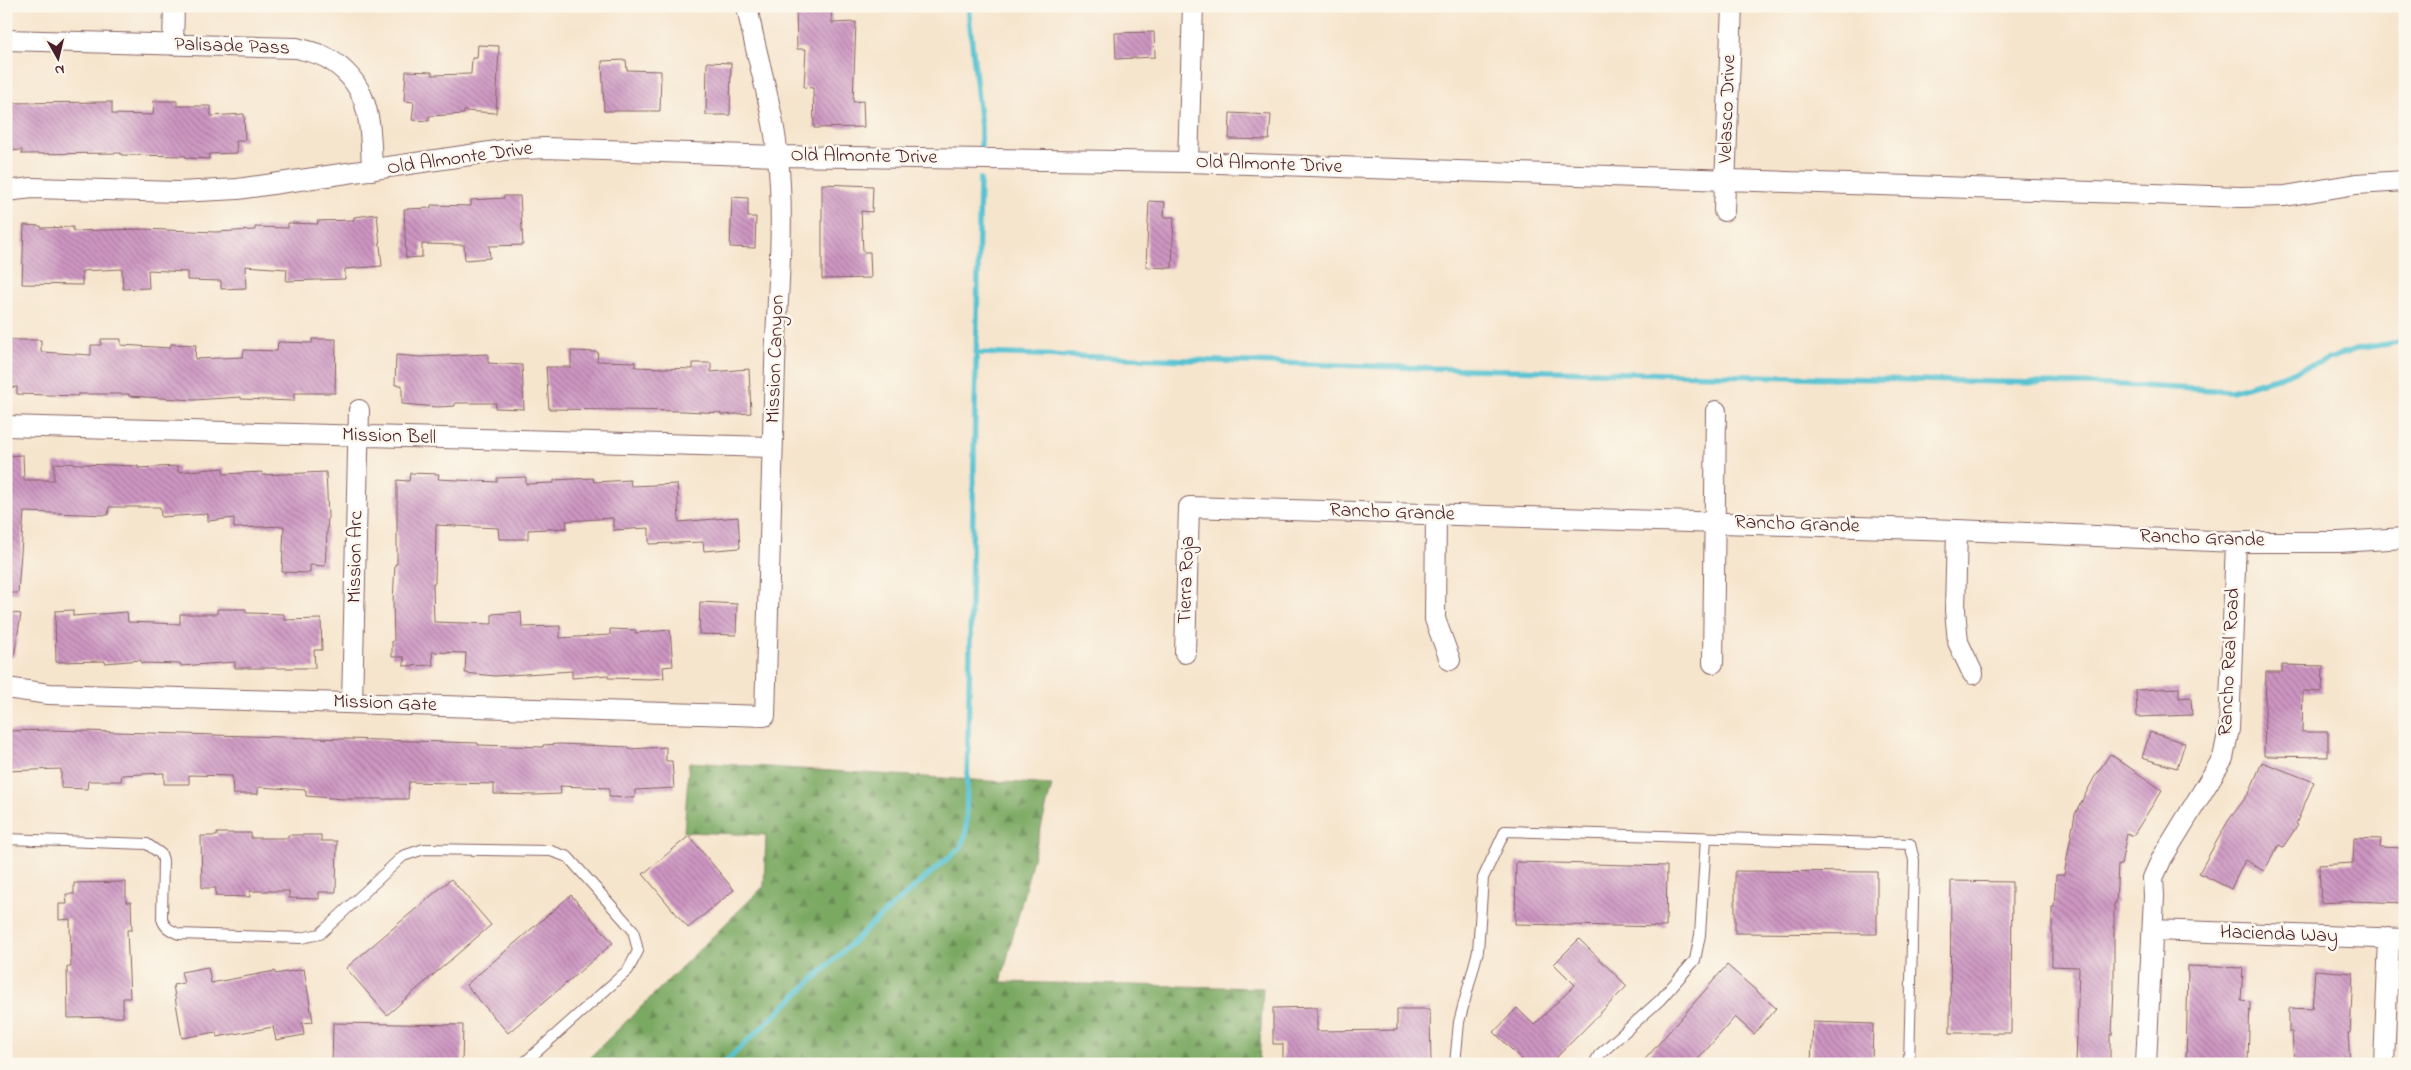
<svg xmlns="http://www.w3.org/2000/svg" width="2411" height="1070" font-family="'Indie Flower',sans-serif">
<defs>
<pattern id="forest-firs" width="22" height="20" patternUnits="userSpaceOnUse" patternTransform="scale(1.25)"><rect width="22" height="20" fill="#7aa962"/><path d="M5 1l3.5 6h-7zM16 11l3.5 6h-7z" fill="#668951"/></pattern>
<pattern id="building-back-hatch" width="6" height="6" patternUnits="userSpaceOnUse" patternTransform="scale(1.25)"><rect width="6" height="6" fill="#cd96c2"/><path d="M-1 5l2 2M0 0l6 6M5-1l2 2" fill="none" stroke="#a87a9e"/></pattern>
</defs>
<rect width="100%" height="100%" fill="#fbf7ec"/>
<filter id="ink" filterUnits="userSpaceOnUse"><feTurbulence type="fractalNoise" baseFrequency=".02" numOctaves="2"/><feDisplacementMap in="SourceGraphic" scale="10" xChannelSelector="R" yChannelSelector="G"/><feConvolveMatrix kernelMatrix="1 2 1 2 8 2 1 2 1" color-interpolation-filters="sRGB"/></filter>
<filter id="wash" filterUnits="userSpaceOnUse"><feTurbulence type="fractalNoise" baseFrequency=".0096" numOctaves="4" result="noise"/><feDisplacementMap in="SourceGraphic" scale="20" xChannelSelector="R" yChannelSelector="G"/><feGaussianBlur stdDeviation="1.12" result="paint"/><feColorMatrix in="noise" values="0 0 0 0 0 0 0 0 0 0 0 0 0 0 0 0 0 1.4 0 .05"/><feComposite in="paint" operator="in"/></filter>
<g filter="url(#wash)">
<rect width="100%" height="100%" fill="#f6e5cd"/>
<path fill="url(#forest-firs)" stroke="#626446" d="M 689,762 L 1052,785 L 1001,982 L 1263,988 L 1259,1064 L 583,1064 L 764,886 L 766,835 L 684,832 Z"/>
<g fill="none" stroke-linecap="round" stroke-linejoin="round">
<path stroke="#57c2d2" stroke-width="5.5" d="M 968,6 L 981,127 L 981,149
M 976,353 L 1427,368 L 2121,385 L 2231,391 L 2280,377 L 2356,349 L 2405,341
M 723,1064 L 872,924 L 961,847 L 966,833 L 980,179"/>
</g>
<g id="blocks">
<path fill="url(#building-back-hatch)" d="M 796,6 L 831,6 L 832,23 L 856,22 L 853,102 L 863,101 L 864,127 L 814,128 L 813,88 L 804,87 L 806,49 L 797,49 Z
M 1154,32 L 1155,57 L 1116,59 L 1115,33 Z
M 478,45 L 499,46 L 496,113 L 464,111 L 464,114 L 429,116 L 429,121 L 412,120 L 414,102 L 404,101 L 406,71 L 432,72 L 432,75 L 471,74 L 472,58 L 477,58 Z
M 626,60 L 627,70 L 661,71 L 660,111 L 604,111 L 602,61 Z
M 707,62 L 731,63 L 730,115 L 706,115 Z
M 154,101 L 177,101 L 177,106 L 211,106 L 211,116 L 244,114 L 245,141 L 236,141 L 237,153 L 209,154 L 209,159 L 186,158 L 186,156 L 121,155 L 121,153 L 22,154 L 22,150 L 6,151 L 6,103 L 112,102 L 112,114 L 153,115 Z
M 1230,113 L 1271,115 L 1269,140 L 1229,139 Z
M 822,184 L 873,186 L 872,212 L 861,211 L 863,252 L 870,252 L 871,278 L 822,279 Z
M 504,196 L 520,196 L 523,245 L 489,246 L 490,258 L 465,260 L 464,245 L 422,244 L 422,257 L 406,258 L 404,209 L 431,208 L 431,205 L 471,206 L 471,200 L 504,198 Z
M 732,197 L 748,198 L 748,217 L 756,217 L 755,248 L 730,247 Z
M 1149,201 L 1165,202 L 1164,217 L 1174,217 L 1172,268 L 1146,267 Z
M 377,214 L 382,266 L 345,269 L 345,279 L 286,281 L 287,269 L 245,266 L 246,288 L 221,289 L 221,281 L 187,280 L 187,272 L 148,270 L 149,288 L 123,289 L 122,269 L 82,271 L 82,285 L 22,284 L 24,225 L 41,226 L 41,228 L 73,227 L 73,231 L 143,229 L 215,232 L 255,230 L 255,227 L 288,228 L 288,223 L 318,224 L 317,221 L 354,220 L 354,217 Z
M 101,339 L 121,339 L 121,345 L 170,348 L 171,344 L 196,345 L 195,359 L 243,357 L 244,350 L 277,351 L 278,342 L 312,343 L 312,339 L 336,339 L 335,393 L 294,393 L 294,401 L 241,399 L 241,397 L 194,400 L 129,396 L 129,394 L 78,394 L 78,396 L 17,394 L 17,387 L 6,388 L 6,340 L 41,340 L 41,352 L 91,355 L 91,345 L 101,345 Z
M 571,351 L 598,352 L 597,361 L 635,362 L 635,367 L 693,369 L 693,363 L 711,363 L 711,372 L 749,369 L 751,413 L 721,415 L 721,413 L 684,411 L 549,409 L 546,367 L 571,367 Z
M 488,354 L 488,363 L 522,365 L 524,409 L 495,408 L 496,403 L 455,403 L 455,406 L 437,407 L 402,404 L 402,385 L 395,385 L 396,355 L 421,357 Z
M 23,455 L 24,480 L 54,480 L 54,463 L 138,466 L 138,468 L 178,466 L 178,472 L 223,468 L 224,474 L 262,472 L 262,475 L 326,472 L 328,516 L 325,566 L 310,565 L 310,573 L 282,572 L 284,526 L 234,528 L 234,518 L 208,521 L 208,514 L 161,517 L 160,507 L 109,507 L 108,515 L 24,512 L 18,593 L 6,593 L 6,456 Z
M 410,473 L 439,474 L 438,479 L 497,482 L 497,478 L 526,477 L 526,484 L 554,483 L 554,480 L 593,478 L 594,482 L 630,480 L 631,486 L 677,484 L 679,522 L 738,517 L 740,548 L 704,551 L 703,542 L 649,544 L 649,528 L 613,530 L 613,518 L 566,521 L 567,528 L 528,530 L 528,539 L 499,539 L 498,528 L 436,525 L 435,583 L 433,583 L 434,622 L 492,624 L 492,614 L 521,612 L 522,627 L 560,626 L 560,638 L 610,635 L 610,629 L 636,630 L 635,633 L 670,630 L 673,666 L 663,667 L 664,678 L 650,679 L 608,678 L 608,675 L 572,678 L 572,671 L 495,676 L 465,673 L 466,653 L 432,652 L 433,665 L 404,666 L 404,657 L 392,657 L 392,641 L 394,641 L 393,602 L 395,564 L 397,564 L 397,480 L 409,481 Z
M 700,602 L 737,604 L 736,635 L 699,634 Z
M 217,609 L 246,609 L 246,613 L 284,614 L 284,620 L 321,619 L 322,650 L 314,650 L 315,668 L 235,668 L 235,662 L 181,666 L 181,664 L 141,663 L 141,660 L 105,663 L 105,661 L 56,662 L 55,611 L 73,610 L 73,616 L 127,612 L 128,622 L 180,624 L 180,614 L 217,614 Z
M 6,612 L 21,614 L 14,657 L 6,656 Z
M 2282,665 L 2323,666 L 2322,692 L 2303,691 L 2302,732 L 2328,732 L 2328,757 L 2264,756 L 2266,672 L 2282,672 Z
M 2179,688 L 2179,698 L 2191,697 L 2192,715 L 2137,717 L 2136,690 Z
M 51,730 L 478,743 L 478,745 L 543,747 L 543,745 L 559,744 L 629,747 L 629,749 L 666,747 L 666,761 L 672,761 L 674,788 L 635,790 L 635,798 L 609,797 L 609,788 L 560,786 L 561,794 L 534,795 L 494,794 L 494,784 L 409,782 L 408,799 L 343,799 L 306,796 L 306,790 L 258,787 L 258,794 L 233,794 L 232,776 L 189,775 L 189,784 L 164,784 L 164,773 L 122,775 L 121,781 L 88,781 L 87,789 L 61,788 L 61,769 L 6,771 L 6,731 Z
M 2150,732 L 2185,743 L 2177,768 L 2142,758 Z
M 2110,754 L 2162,790 L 2133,836 L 2127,833 L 2121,865 L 2118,865 L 2116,903 L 2114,903 L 2114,987 L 2112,1035 L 2110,1034 L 2110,1064 L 2076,1064 L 2079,967 L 2052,966 L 2052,907 L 2054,907 L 2056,875 L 2064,875 L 2075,814 L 2094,778 Z
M 2262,762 L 2314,782 L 2296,824 L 2298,825 L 2283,847 L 2279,845 L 2264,871 L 2245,860 L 2231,889 L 2199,873 L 2228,821 L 2249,793 Z
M 217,833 L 251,833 L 251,838 L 288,838 L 288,835 L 321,835 L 321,841 L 337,841 L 336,892 L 319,892 L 319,899 L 289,898 L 289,891 L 250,891 L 250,897 L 215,896 L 216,888 L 202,888 L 201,836 L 217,836 Z
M 689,836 L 734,890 L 688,928 L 643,874 Z
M 2354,838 L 2381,839 L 2380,847 L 2405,848 L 2405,903 L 2353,901 L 2321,903 L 2319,865 L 2353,863 Z
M 1516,862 L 1667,866 L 1666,927 L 1515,924 Z
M 1735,871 L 1877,872 L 1877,934 L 1735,933 Z
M 451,879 L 491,925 L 387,1015 L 346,968 Z
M 1951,881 L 2012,882 L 2011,1033 L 1950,1033 Z
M 126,882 L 126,902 L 131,902 L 132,930 L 127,930 L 130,998 L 123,998 L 123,1017 L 68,1018 L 67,967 L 71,967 L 70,919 L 59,920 L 59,904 L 67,904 L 66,894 L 74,894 L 74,883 Z
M 571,895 L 613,943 L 508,1033 L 466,985 Z
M 1579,939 L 1627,986 L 1550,1064 L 1526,1064 L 1494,1032 L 1517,1008 L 1534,1025 L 1575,985 L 1554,964 Z
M 1727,965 L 1776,1008 L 1754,1034 L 1735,1017 L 1694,1064 L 1641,1064 Z
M 2188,966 L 2243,968 L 2241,1001 L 2250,1002 L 2248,1060 L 2243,1060 L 2243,1064 L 2186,1064 Z
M 208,967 L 211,983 L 275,971 L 275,974 L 304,969 L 313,1022 L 302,1023 L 304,1035 L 276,1040 L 273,1027 L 217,1037 L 216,1032 L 182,1038 L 173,985 L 184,983 L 181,972 Z
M 2315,970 L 2353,973 L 2350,1033 L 2348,1033 L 2350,1064 L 2294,1064 L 2292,1032 L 2289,1032 L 2289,1008 L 2312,1009 Z
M 1317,1007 L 1317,1031 L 1397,1030 L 1397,1009 L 1430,1009 L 1431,1064 L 1283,1064 L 1283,1044 L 1273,1044 L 1273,1008 Z
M 1813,1022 L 1873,1024 L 1872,1064 L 1811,1064 Z
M 333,1023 L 463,1025 L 462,1064 L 332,1064 Z"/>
</g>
</g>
<g filter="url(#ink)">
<use href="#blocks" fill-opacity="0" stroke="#866464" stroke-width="1"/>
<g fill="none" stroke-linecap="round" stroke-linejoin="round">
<g stroke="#866464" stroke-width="12">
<path id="lane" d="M 6,839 L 147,844 L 161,854 L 163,860 L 162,919 C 165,928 170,930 179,934 L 301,938 L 320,934 L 403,856 L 424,849 L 551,851 L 568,857 L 633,930 L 638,951 L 628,970 L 523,1064
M 1455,1064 L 1459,1022 L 1478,951 L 1483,878 L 1505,831 L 1910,844 L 1914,860 L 1909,1064
M 1594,1064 L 1599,1055 L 1660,1000 L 1695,960 L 1700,935 L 1706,838"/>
</g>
<g stroke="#866464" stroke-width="22">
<path id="street" d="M 6,40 L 297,48 C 307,51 318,53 327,58 C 372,84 370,124 372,170
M 173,45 L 174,6
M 1188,162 L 1193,6
M 6,191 L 32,188 L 179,192 L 238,189 L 504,150 L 545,148 L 778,156 L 1188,162 L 2241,197 L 2285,196 L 2356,184 L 2405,181
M 1724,211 L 1732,6
M 6,426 L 772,447
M 1436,515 L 1435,619 L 1450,660
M 1957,530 L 1955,610 L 1958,642 L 1973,674
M 1185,653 L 1189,507 L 1957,530 L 2236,542 L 2339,542 L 2405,538
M 1713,663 L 1716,411
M 6,688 L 49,694 L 765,716 C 768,599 771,482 775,365 C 777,296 785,227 778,158 C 773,106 756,57 747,6
M 352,703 L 359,410
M 2153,930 L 2405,939
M 2146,1064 L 2154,896 L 2153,878 L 2162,858 L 2223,758 L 2229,729 L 2236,542
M 2384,1064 L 2389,938"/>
</g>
<use href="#lane" stroke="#fff" stroke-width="10"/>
<use href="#street" stroke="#fff" stroke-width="20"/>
</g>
</g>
<g text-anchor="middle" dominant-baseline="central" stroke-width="5" stroke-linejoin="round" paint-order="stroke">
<g font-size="20" fill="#4a1f2b" stroke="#fbf7ec">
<text transform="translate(232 47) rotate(2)">Palisade Pass</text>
<text transform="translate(1728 109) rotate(-88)">Velasco Drive</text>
<text transform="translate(864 157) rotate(1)">Old Almonte Drive</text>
<text transform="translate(460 159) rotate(-8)">Old Almonte Drive</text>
<text transform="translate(1269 165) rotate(2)">Old Almonte Drive</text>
<text transform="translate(776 359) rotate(-88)">Mission Canyon</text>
<text transform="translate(389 437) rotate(2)">Mission Bell</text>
<text transform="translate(1392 513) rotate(2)">Rancho Grande</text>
<text transform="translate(1797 525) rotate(2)">Rancho Grande</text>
<text transform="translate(2202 539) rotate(2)">Rancho Grande</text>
<text transform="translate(356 557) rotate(-89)">Mission Arc</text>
<text transform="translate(1187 580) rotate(-88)">Tierra Roja</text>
<text transform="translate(2230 662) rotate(-87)">Rancho Real Road</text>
<text transform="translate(385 704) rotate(2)">Mission Gate</text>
<text transform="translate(2279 935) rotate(2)">Hacienda Way</text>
</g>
</g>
<rect width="2411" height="1070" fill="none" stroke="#fbf7ec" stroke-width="25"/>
<g transform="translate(58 58) rotate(172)" stroke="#fbf7ec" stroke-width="4" paint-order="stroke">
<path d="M0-4L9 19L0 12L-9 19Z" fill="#4a1f2b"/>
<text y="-8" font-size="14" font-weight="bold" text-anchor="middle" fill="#4a1f2b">N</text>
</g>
</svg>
